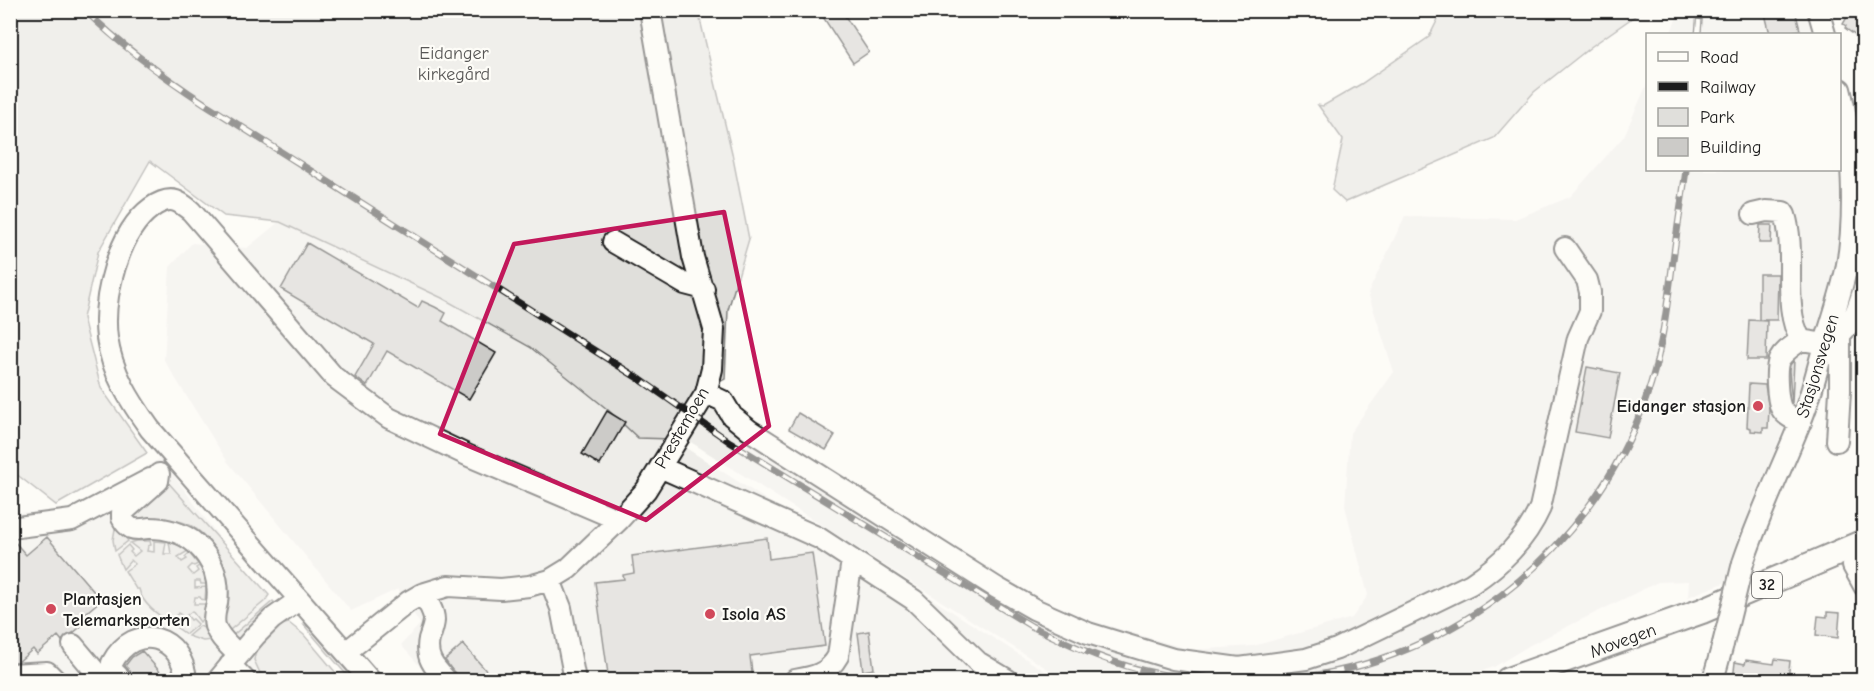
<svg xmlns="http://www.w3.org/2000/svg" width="1874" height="691" font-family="'Comic Neue',sans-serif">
<rect width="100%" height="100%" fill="#fdfcf7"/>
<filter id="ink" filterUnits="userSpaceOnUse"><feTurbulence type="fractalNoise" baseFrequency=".0167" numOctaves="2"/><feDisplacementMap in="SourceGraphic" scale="12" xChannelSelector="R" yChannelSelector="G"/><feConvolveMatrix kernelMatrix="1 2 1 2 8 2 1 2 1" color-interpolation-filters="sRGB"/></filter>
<g filter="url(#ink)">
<path fill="#eeede9" d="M 1680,10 L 1808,11 L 1814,34 L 1670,34 Z
M 1647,84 L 1648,170 L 1839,170 L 1840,249 L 1830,300 L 1809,363 L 1773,455 L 1752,503 L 1728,574 L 1734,579 L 1688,597 L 1689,581 L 1658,582 L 1530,645 L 1494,667 L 1456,680 L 1065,680 L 686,439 L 716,399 L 1051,609 L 1191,650 L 1253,646 L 1352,618 L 1368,595 L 1345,506 L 1350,433 L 1394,372 L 1368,293 L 1405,216 L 1515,219 L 1570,197 L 1624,136 Z
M 280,221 L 442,298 L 530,347 L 607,409 L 638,438 L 672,439 L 790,515 L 884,568 L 1059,680 L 432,680 L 401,645 L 420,624 L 398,589 L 351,611 L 227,461 L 164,360 L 170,267 L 192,243 L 247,248 Z
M 161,458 L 254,585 L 288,619 L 291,628 L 331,680 L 11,680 L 11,512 L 69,514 Z"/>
<path fill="#e0dfdb" stroke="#7e7e7c" stroke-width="1.5" d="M 10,11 L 698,11 L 732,153 L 749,239 L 728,310 L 725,379 L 706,389 L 672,439 L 638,438 L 607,409 L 530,347 L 442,298 L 280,222 L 224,216 L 150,161 L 98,252 L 83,318 L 101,388 L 147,453 L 56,505 L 11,470 Z
M 1442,11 L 1642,11 L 1592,46 L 1534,92 L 1494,138 L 1345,202 L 1332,190 L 1343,140 L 1318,105 L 1323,106 L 1361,84 L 1429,37 Z
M 166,480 L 269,595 L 265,601 L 225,634 L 222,617 C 242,589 216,534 185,523 C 169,517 151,520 135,523 L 128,512 Z
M 118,527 L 128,541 L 115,551 L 113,540 L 115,529 Z
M 137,541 L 150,541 L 151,545 L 148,546 L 147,551 L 154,552 L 154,541 L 166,542 L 164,554 L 171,554 L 169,542 L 181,546 L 188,551 L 178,557 L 182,562 L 187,559 L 185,557 L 189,553 L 198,564 L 194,566 L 192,565 L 188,569 L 193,575 L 198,571 L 196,568 L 199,566 L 204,573 L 206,584 L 201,584 L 200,581 L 195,581 L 195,588 L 206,587 L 205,600 L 201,599 L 200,597 L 195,597 L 194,604 L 205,604 L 203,618 L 200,622 L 192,611 L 187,615 L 191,620 L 193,619 L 198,624 L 186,634 L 173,625 L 177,620 L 179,622 L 183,618 L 179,613 L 174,617 L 175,619 L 171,623 C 158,615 142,604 139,589 L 136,589 L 125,571 L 135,564 L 131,560 L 123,569 L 117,555 L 128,545 L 132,550 L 130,552 L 134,556 L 140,551 L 130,543 Z
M 273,601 L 276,604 L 241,638 L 231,637 Z
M 289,623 L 304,635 L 342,680 L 275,680 L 260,673 L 254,660 C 256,644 273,625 289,623 Z
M 303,624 L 316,631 L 359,680 L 351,680 Z
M 200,626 L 204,628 L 212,640 L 203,641 L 188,636 Z"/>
<path fill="#cccbc8" stroke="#1c1c1c" stroke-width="1.5" d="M 832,10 L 841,10 L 869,52 L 853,63 L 823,17 Z
M 1764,10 L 1795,10 L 1800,30 L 1782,34 L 1770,34 Z
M 1856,11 L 1863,16 L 1863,41 L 1845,28 L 1846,26 L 1843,24 L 1850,12 L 1854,15 Z
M 1760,225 L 1772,225 L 1771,243 L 1759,243 Z
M 307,243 L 418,308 L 422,301 L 435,307 L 446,313 L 442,321 L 496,353 L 469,399 L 387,351 L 367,386 L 355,377 L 374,344 L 281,289 Z
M 1759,274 L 1778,274 L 1777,320 L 1759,320 Z
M 1749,320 L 1767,321 L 1766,360 L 1747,360 Z
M 1794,360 L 1792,403 L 1789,371 L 1790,365 Z
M 1587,367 L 1620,373 L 1608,438 L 1575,432 Z
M 1749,384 L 1765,385 L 1769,409 L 1768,428 L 1763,428 L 1763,432 L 1751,431 L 1751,428 L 1747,427 Z
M 607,411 L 625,422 L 600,465 L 582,454 Z
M 798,413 L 835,435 L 826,450 L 789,429 Z
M 47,537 L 101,600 L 80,618 L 85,623 L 73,633 L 66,636 L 62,641 L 58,636 L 37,654 L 33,649 L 18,662 L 10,662 L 10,540 L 13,540 L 26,555 Z
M 767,538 L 769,559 L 812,553 L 825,646 L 750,656 L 753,681 L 609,681 L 595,582 L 624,579 L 623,575 L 634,573 L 632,556 Z
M 1827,612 L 1840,613 L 1838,638 L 1816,635 L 1818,616 L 1827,617 Z
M 869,631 L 874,669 L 863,671 L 858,633 Z
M 463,644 L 495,681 L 459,681 L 445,660 Z
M 142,651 L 168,681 L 134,681 L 131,672 L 125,666 L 132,657 Z
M 1775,659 L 1790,661 L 1788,681 L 1765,679 L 1765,681 L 1733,681 L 1735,662 L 1745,664 L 1746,660 L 1774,664 Z"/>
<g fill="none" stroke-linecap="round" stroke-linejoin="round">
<g stroke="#1c1c1c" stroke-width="24">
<path id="minor" d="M 1818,10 L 1825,34
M 1753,214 L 1766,211 L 1783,212 L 1785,215 C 1797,253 1781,307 1801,340 L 1825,344
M 613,242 L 685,284 L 704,289
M 1829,331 L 1840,334 C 1854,323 1858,306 1864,289
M 706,393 L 723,401 L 732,416 L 749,430 L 997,588 L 1034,609 L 1088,633 L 1173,659 L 1239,668 L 1306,659 L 1337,649 L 1471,584 C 1501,564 1525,541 1540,508 L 1578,338 L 1590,311 L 1590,292 L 1587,280 L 1565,248
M 1801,422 C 1793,419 1785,416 1781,408 C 1777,399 1775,369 1779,360 C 1784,351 1793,346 1801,340
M 1837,441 L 1840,391 L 1840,334
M 660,467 L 819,538 L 914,600 L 978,662 L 1008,680
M 159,474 L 158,481 L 122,513 L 122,518 C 124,522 126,525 131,528 C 136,530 143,529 149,528 C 166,528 184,533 196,544 C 214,561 220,580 217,603 C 215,611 213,618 215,626 C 219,638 230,646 238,655
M 10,528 L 72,520 L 150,479
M 1743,563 C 1759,515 1781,470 1800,423 C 1810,400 1816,374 1823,349 C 1831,323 1840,297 1846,270 C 1856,220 1853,139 1840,89
M 1853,566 L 1864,586
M 550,580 L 561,608 L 575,680
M 422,594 C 427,601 434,610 434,620 C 434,626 431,633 429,639 C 425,658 434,667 446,680
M 73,645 L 100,677 L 101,680
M 346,652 L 408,602 L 422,594 L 448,586 L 501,589 L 529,586 L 550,580 L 568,569 L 619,520 L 646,490 L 706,393 L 712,369 L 714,329 L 693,257 L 650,10
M 230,665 L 245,680
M 10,674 L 47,672 L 55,680
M 122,680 L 113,671 L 112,663 C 135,620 183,636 186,680
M 218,680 L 255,636 L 272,619 L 299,600
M 370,680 L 150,429 C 130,401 112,373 107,338 C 102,299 118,232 151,208 C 158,203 167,198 176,201 C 182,203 187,208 191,211 L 334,377 L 389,418 L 469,456 L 619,520
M 795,680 C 814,677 828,674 838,656 L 852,560
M 1713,680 L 1723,644"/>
</g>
<g stroke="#1c1c1c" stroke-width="28">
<path id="major" d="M 1508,680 L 1702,611 L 1864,542"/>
</g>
<use href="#minor" stroke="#fdfcf7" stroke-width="20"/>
<use href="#major" stroke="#fdfcf7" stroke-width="24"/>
<g stroke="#1c1c1c" stroke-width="7">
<path id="rail" d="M 85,10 C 122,47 164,77 207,105 L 641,380 L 730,442 L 1031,626 C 1073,646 1114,666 1160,674 C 1183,678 1206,678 1229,680
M 1698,34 L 1700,10
M 1273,680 C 1440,671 1591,556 1646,398 C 1662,354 1667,306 1673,260 C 1677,230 1682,200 1686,170"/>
</g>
<use href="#rail" stroke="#fdfcf7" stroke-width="4.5" stroke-dasharray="14" stroke-linecap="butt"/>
<g stroke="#1c1c1c" stroke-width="24" stroke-linecap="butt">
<path id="minor-bridge" d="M 1723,644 L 1743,563"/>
</g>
<use href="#minor-bridge" stroke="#fdfcf7" stroke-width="20"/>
</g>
</g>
<path d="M0 0H1874V691H0ZM 724,212 L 769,426 L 646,520 L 440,434 L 514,244 Z" fill="#fdfcf7" fill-opacity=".55" fill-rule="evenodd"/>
<path fill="none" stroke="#c2185b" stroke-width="4.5" stroke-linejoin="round" d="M 724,212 L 769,426 L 646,520 L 440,434 L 514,244 Z"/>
<g fill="#d1495b" stroke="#fdfcf7" stroke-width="2">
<circle cx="1758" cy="406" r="6"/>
<circle cx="51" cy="609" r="6"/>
<circle cx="710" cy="614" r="6"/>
</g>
<g text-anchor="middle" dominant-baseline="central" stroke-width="4.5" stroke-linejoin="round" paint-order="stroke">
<rect fill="#fdfcf7" stroke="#605f5e" stroke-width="1.5" x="1752" y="572" width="30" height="26" rx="4.5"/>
<g font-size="16" font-weight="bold" fill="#1c1c1c">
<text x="1767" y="585">32</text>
</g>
<g font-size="18" fill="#575655" stroke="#fdfcf7">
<text x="454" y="53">Eidanger<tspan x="454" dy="21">kirkegård</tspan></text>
</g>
<g font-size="18" fill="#1c1c1c" stroke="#fdfcf7">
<text transform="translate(1818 366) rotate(-73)">Stasjonsvegen</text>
<text transform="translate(682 428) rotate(-60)">Prestemoen</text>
<text transform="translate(1623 641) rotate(-20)">Movegen</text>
</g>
<g font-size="18" font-weight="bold" fill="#1c1c1c" stroke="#fdfcf7" text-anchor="start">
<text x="1746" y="406" text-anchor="end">Eidanger stasjon</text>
<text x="63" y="599">Plantasjen<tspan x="63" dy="21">Telemarksporten</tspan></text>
<text x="722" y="614">Isola AS</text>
</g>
</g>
<rect width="1874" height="691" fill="none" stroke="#fdfcf7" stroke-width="36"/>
<rect x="18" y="18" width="1838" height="655" fill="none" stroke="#1c1c1c" stroke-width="2" filter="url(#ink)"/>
<rect x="1646" y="33" width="195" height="138" fill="#fdfcf7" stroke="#a3a29f" stroke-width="1.5"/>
<rect x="1658" y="52" width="30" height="9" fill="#fdfcf7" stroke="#a3a29f" stroke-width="1.5"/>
<text x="1700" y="63" font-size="18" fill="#1c1c1c">Road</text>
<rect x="1658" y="82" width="30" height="9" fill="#1c1c1c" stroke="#a3a29f" stroke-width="1.5"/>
<text x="1700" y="93" font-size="18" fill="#1c1c1c">Railway</text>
<rect x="1658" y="108" width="30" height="18" fill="#e0dfdb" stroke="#a3a29f" stroke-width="1.5"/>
<text x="1700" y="123" font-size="18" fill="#1c1c1c">Park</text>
<rect x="1658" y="138" width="30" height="18" fill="#cccbc8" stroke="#a3a29f" stroke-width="1.5"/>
<text x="1700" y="153" font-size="18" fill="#1c1c1c">Building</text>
</svg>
